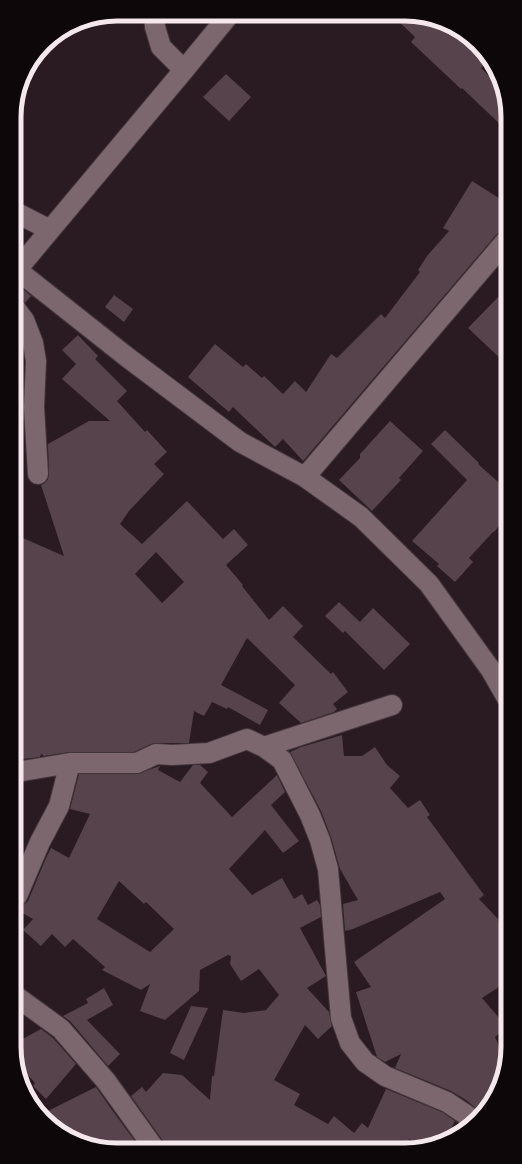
<svg xmlns="http://www.w3.org/2000/svg" width="522" height="1164" font-family="Mulish,sans-serif">
<rect width="100%" height="100%" fill="#2a1a21"/>
<path fill="#57434b" fill-rule="evenodd" d="M 393,16 L 425,16 L 473,40 L 487,62 L 481,68 L 504,91 L 505,129 L 462,88 L 461,89 L 411,42 L 415,37 Z
M 226,74 L 251,97 L 229,121 L 203,97 Z
M 472,181 L 505,202 L 505,231 L 501,231 L 496,235 L 303,461 L 283,439 L 275,447 L 233,407 L 229,412 L 188,377 L 215,344 L 243,367 L 246,364 L 262,378 L 264,376 L 283,394 L 295,381 L 306,392 L 331,354 L 337,358 L 381,314 L 385,318 L 420,272 L 418,270 L 427,256 L 449,231 L 443,228 Z
M 19,286 L 31,296 L 25,303 L 20,298 L 15,297 L 15,291 Z
M 505,290 L 505,363 L 468,328 Z
M 114,295 L 133,309 L 124,322 L 105,307 Z
M 78,335 L 98,356 L 95,359 L 127,391 L 117,401 L 145,432 L 147,430 L 167,452 L 154,464 L 164,474 L 129,511 L 120,524 L 142,544 L 187,501 L 223,539 L 234,529 L 248,545 L 226,565 L 243,585 L 242,586 L 269,620 L 283,606 L 303,626 L 293,637 L 331,674 L 333,672 L 348,692 L 333,704 L 337,709 L 334,712 L 301,723 L 279,703 L 295,685 L 247,638 L 221,685 L 268,710 L 260,725 L 228,707 L 227,709 L 212,702 L 204,716 L 194,711 L 189,743 L 156,743 L 151,744 L 134,752 L 70,752 L 44,756 L 41,754 L 40,757 L 16,760 L 16,535 L 64,556 L 41,485 L 45,483 L 48,479 L 49,474 L 48,444 L 89,421 L 110,421 L 62,379 L 76,364 L 62,350 ZM 156,552 L 184,582 L 162,603 L 135,574 Z
M 390,421 L 423,451 L 399,478 L 401,480 L 372,511 L 339,480 L 360,458 L 360,454 Z
M 445,430 L 479,463 L 478,464 L 506,489 L 506,518 L 494,532 L 493,532 L 469,558 L 473,562 L 455,582 L 437,566 L 439,564 L 412,541 L 467,480 L 431,444 Z
M 339,602 L 360,622 L 373,608 L 410,644 L 384,670 L 345,631 L 343,633 L 325,616 Z
M 342,735 L 344,756 L 362,756 L 375,747 L 387,765 L 400,776 L 390,788 L 408,808 L 420,800 L 430,815 L 427,817 L 484,895 L 479,899 L 499,920 L 498,921 L 507,932 L 508,981 L 482,998 L 507,1027 L 495,1037 L 506,1062 L 500,1086 L 483,1114 L 466,1100 L 451,1091 L 395,1068 L 401,1054 L 385,1062 L 377,1057 L 356,992 L 371,987 L 354,962 L 445,899 L 440,892 L 353,929 L 345,931 L 343,904 L 358,900 L 340,869 L 331,837 L 321,811 L 290,752 L 301,747 Z
M 193,765 L 200,765 L 208,772 L 200,783 L 232,817 L 277,775 L 285,792 L 271,805 L 299,841 L 283,853 L 265,830 L 229,869 L 252,895 L 282,878 L 294,899 L 302,894 L 308,905 L 317,900 L 320,905 L 321,917 L 300,928 L 326,976 L 307,988 L 329,1012 L 332,1026 L 318,1039 L 305,1025 L 274,1080 L 300,1094 L 294,1105 L 328,1124 L 334,1116 L 354,1133 L 362,1123 L 368,1128 L 386,1089 L 442,1112 L 455,1121 L 446,1138 L 432,1146 L 423,1146 L 409,1139 L 405,1147 L 165,1148 L 163,1141 L 131,1096 L 142,1087 L 146,1092 L 163,1073 L 182,1075 L 210,1100 L 212,1076 L 214,1076 L 223,1010 L 244,1013 L 266,1010 L 279,995 L 259,969 L 241,981 L 230,964 L 231,956 L 228,955 L 200,970 L 199,991 L 165,1020 L 140,1011 L 150,984 L 141,990 L 102,970 L 105,967 L 73,939 L 65,947 L 52,934 L 41,946 L 23,930 L 33,919 L 19,911 L 22,906 L 28,901 L 46,858 L 51,848 L 69,858 L 90,814 L 70,809 L 79,774 L 137,774 L 160,766 L 158,770 L 180,782 ZM 119,881 L 144,904 L 146,902 L 174,929 L 150,952 L 97,919 Z
M 104,988 L 113,1005 L 87,1020 L 120,1054 L 108,1066 L 70,1021 L 63,1016 L 88,1003 L 86,999 Z
M 191,1006 L 208,1008 L 184,1060 L 170,1053 Z
M 41,1029 L 53,1038 L 76,1064 L 46,1099 L 33,1086 L 35,1083 L 18,1064 L 17,1042 Z
M 96,1087 L 112,1110 L 140,1148 L 97,1148 L 49,1124 L 42,1114 Z"/>
<g fill="none" stroke-linecap="round" stroke-linejoin="round">
<g stroke="#44373c" stroke-width="22">
<path id="street" d="M 154,14 L 155,27 L 161,47 L 184,70
M 15,212 L 50,230
M 17,270 L 127,357 L 240,442 L 305,477 L 361,517 L 429,584 L 491,670 L 507,698
M 15,272 L 184,70 L 229,15
M 15,308 L 24,320 L 33,343 L 36,361 L 34,407 L 38,474
M 305,477 L 505,242
M 264,747 L 392,705
M 17,772 L 70,763 L 137,763 L 156,754 L 172,755 L 209,753 L 247,739 L 264,747 L 282,760 L 310,815 L 320,840 L 328,869 L 341,1018 L 350,1043 L 365,1062 L 385,1076 L 447,1102 L 474,1120
M 17,896 L 40,842 L 59,806 L 70,763
M 17,997 L 61,1029 L 106,1081 L 154,1148"/>
</g>
<use href="#street" stroke="#7c676f" stroke-width="20"/>
</g>
<path d="M0 0H522V1164H0ZM117 21H405A96 96 0 0 1 501 117V1047A96 96 0 0 1 405 1143H117A96 96 0 0 1 21 1047V117A96 96 0 0 1 117 21Z" fill="#0e070a" fill-rule="evenodd"/>
<path fill="none" stroke="#f4e8ed" stroke-width="5" d="M117 21H405A96 96 0 0 1 501 117V1047A96 96 0 0 1 405 1143H117A96 96 0 0 1 21 1047V117A96 96 0 0 1 117 21Z"/>
</svg>
